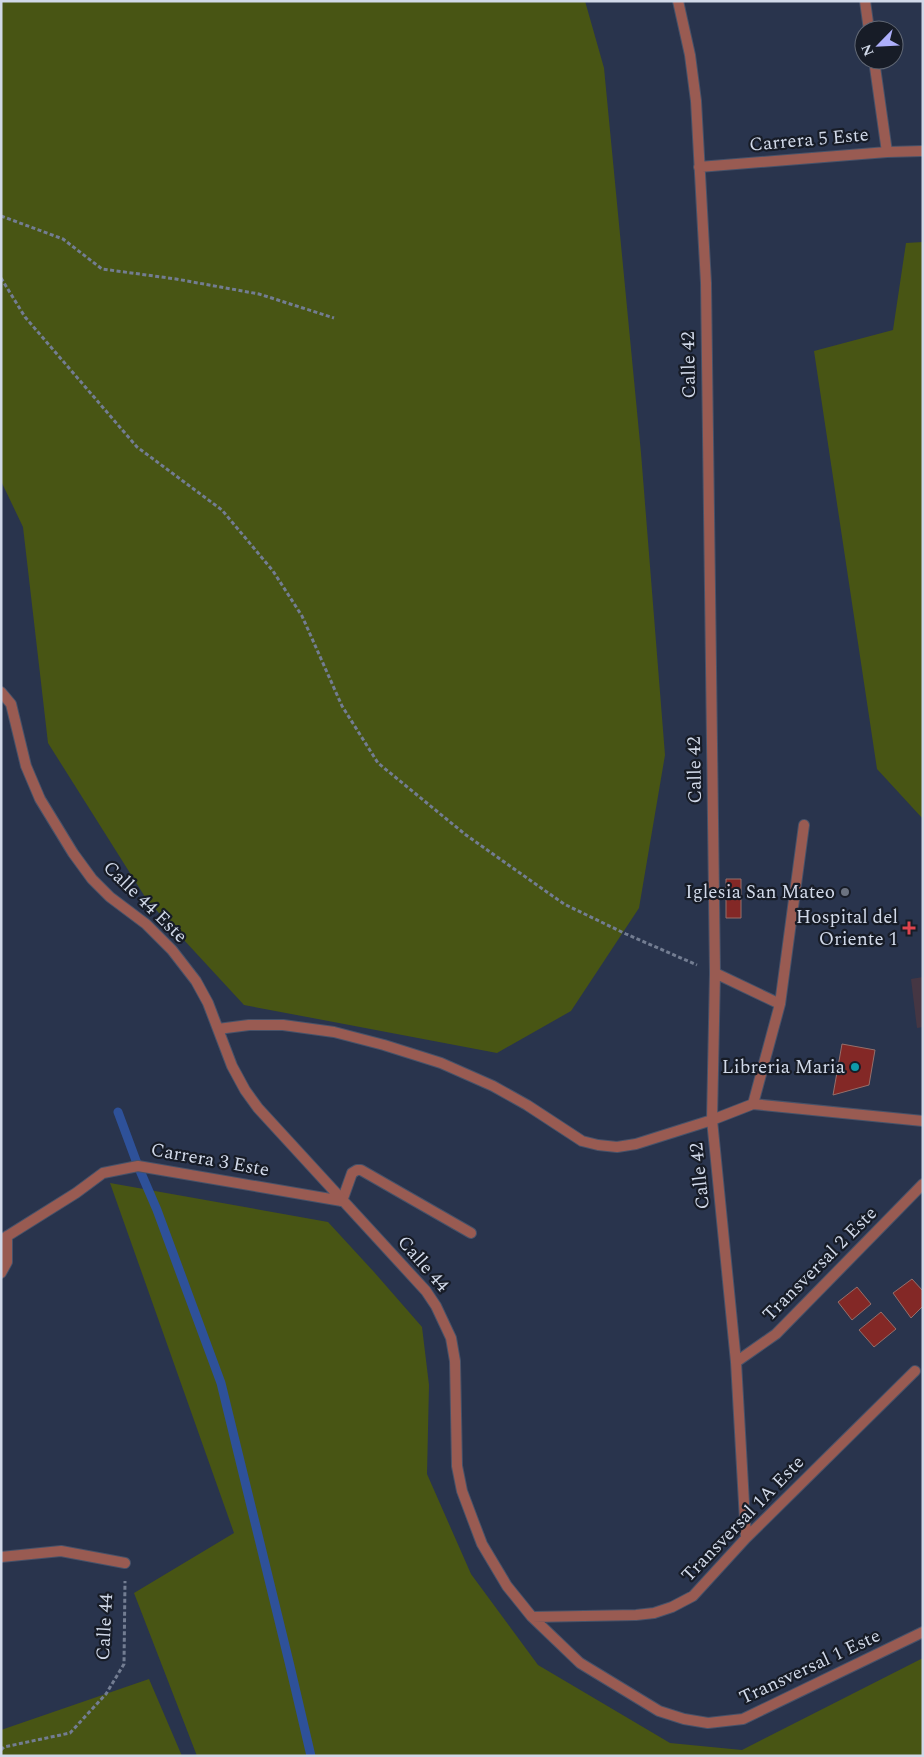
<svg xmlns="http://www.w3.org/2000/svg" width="924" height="1757" font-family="Spectral,serif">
<rect width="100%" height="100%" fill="#29344d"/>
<path fill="#453643" d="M 923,977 L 923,1027 L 917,1028 L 911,979 Z"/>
<path fill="#485514" d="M 1,1 L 585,1 L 604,68 L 641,453 L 665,755 L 639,908 L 571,1011 L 497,1053 L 244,1005 L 147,900 L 48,743 L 23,527 L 1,481 Z
M 923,242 L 923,819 L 877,769 L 814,351 L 893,330 L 906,243 Z
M 110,1183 L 328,1222 L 374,1272 L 422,1327 L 429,1385 L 427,1474 L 471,1574 L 538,1665 L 670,1743 L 742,1750 L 923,1658 L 923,1756 L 197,1756 L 134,1593 L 234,1533 Z
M 149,1679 L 182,1756 L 1,1756 L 1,1730 Z"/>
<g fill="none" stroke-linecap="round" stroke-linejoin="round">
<path stroke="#2e5199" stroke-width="9" d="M 118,1112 L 138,1166 L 157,1210 L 221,1383 L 290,1666 L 311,1756"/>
</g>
<path fill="#832826" stroke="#946f6b" d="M 726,879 L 741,879 L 741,918 L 726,918 Z
M 842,1044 L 875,1050 L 869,1085 L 833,1095 Z
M 912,1279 L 923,1291 L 923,1306 L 911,1318 L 893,1293 Z
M 857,1287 L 871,1304 L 852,1320 L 838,1302 Z
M 881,1312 L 896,1329 L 874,1347 L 859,1330 Z"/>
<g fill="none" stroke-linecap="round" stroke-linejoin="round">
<g stroke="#475269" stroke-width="12">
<path id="lane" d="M 342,1201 L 352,1173 L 357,1170 L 361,1170 L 471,1233"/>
</g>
<g stroke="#475269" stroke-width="12">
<path id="street" d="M 678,1 L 690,55 L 696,101 L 706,283 L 715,973 L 712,1120 L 736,1362 L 746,1538
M 865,1 L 869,30
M 874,60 L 887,152
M 699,167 L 887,152 L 923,151
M 1,692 L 11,704 L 26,766 L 40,799 L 73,853 L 92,879 L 110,897 L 146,924 L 172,950 L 196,981 L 208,1003 L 232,1066 L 245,1090 L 258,1108 L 426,1291 L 436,1306 L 451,1338 L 455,1361 L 457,1466 L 462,1491 L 474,1523 L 482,1544 L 507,1586 L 532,1617 L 580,1663 L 659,1711 L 684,1719 L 708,1723 L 743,1719 L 923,1632
M 715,973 L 780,1004
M 218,1029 L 249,1025 L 283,1025 L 334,1032 L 384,1045 L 441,1063 L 493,1086 L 527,1105 L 582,1141 L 598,1145 L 617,1147 L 636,1144 L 712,1120 L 753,1104 L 923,1121
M 753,1104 L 780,1004 L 804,825
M 1,1240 L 76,1193 L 103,1173 L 138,1166 L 342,1201
M 1,1273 L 7,1262 L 7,1236
M 736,1362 L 776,1334 L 923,1184
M 1,1557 L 61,1551 L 125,1563
M 532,1617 L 636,1615 L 654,1613 L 672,1607 L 693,1596 L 746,1538 L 915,1371"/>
</g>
<path stroke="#737d92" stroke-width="3" stroke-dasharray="4 2.5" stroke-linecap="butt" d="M 1,216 L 63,239 L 102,269 L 176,279 L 259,294 L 334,318
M 1,278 L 25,317 L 137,447 L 222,510 L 273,571 L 302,616 L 342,706 L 378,763 L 466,835 L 564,904 L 626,934 L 697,965
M 1,1750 L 4,1747 L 70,1733 L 106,1694 L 124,1664 L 125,1581"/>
<use href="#lane" stroke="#995b52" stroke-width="10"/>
<use href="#street" stroke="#995b52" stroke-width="10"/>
</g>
<circle fill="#6b7280" stroke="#171c27" stroke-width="2" cx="845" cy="892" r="5"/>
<path fill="#e0444e" stroke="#171c27" stroke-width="2" d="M906.5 920.5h5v5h5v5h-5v5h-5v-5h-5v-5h5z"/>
<circle fill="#0f9aa8" stroke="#171c27" stroke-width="2" cx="855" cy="1067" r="5"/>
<g text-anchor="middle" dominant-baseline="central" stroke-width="4.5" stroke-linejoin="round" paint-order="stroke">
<g font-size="19" fill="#d1d9e9" stroke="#171c27">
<text transform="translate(809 140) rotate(-5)">Carrera 5 Este</text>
<text transform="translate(689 365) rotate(-91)">Calle 42</text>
<text transform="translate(695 770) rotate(-91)">Calle 42</text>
<text transform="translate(145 902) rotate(44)">Calle 44 Este</text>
<text transform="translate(210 1160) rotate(10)">Carrera 3 Este</text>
<text transform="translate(700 1176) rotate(-96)">Calle 42</text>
<text transform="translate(423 1264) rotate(49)">Calle 44</text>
<text transform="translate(820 1264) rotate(-45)">Transversal 2 Este</text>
<text transform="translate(743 1519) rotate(-46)">Transversal 1A Este</text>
<text transform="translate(105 1627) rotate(-87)">Calle 44</text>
<text transform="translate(810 1667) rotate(-25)">Transversal 1 Este</text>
</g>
<g font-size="19" fill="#d1d9e9" stroke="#171c27" text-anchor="end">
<text x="835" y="892">Iglesia San Mateo</text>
<text x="898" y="917">Hospital del<tspan x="898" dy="22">Oriente 1</tspan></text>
<text x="845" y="1067">Libreria Maria</text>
</g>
</g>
<rect width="924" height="1757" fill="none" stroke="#d1d9e9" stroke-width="5"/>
<g transform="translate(879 45) rotate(246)"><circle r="24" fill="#171c27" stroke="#616875"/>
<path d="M0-4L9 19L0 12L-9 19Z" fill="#adaffb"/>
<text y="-8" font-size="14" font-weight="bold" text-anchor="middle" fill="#d1d9e9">N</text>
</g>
</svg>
